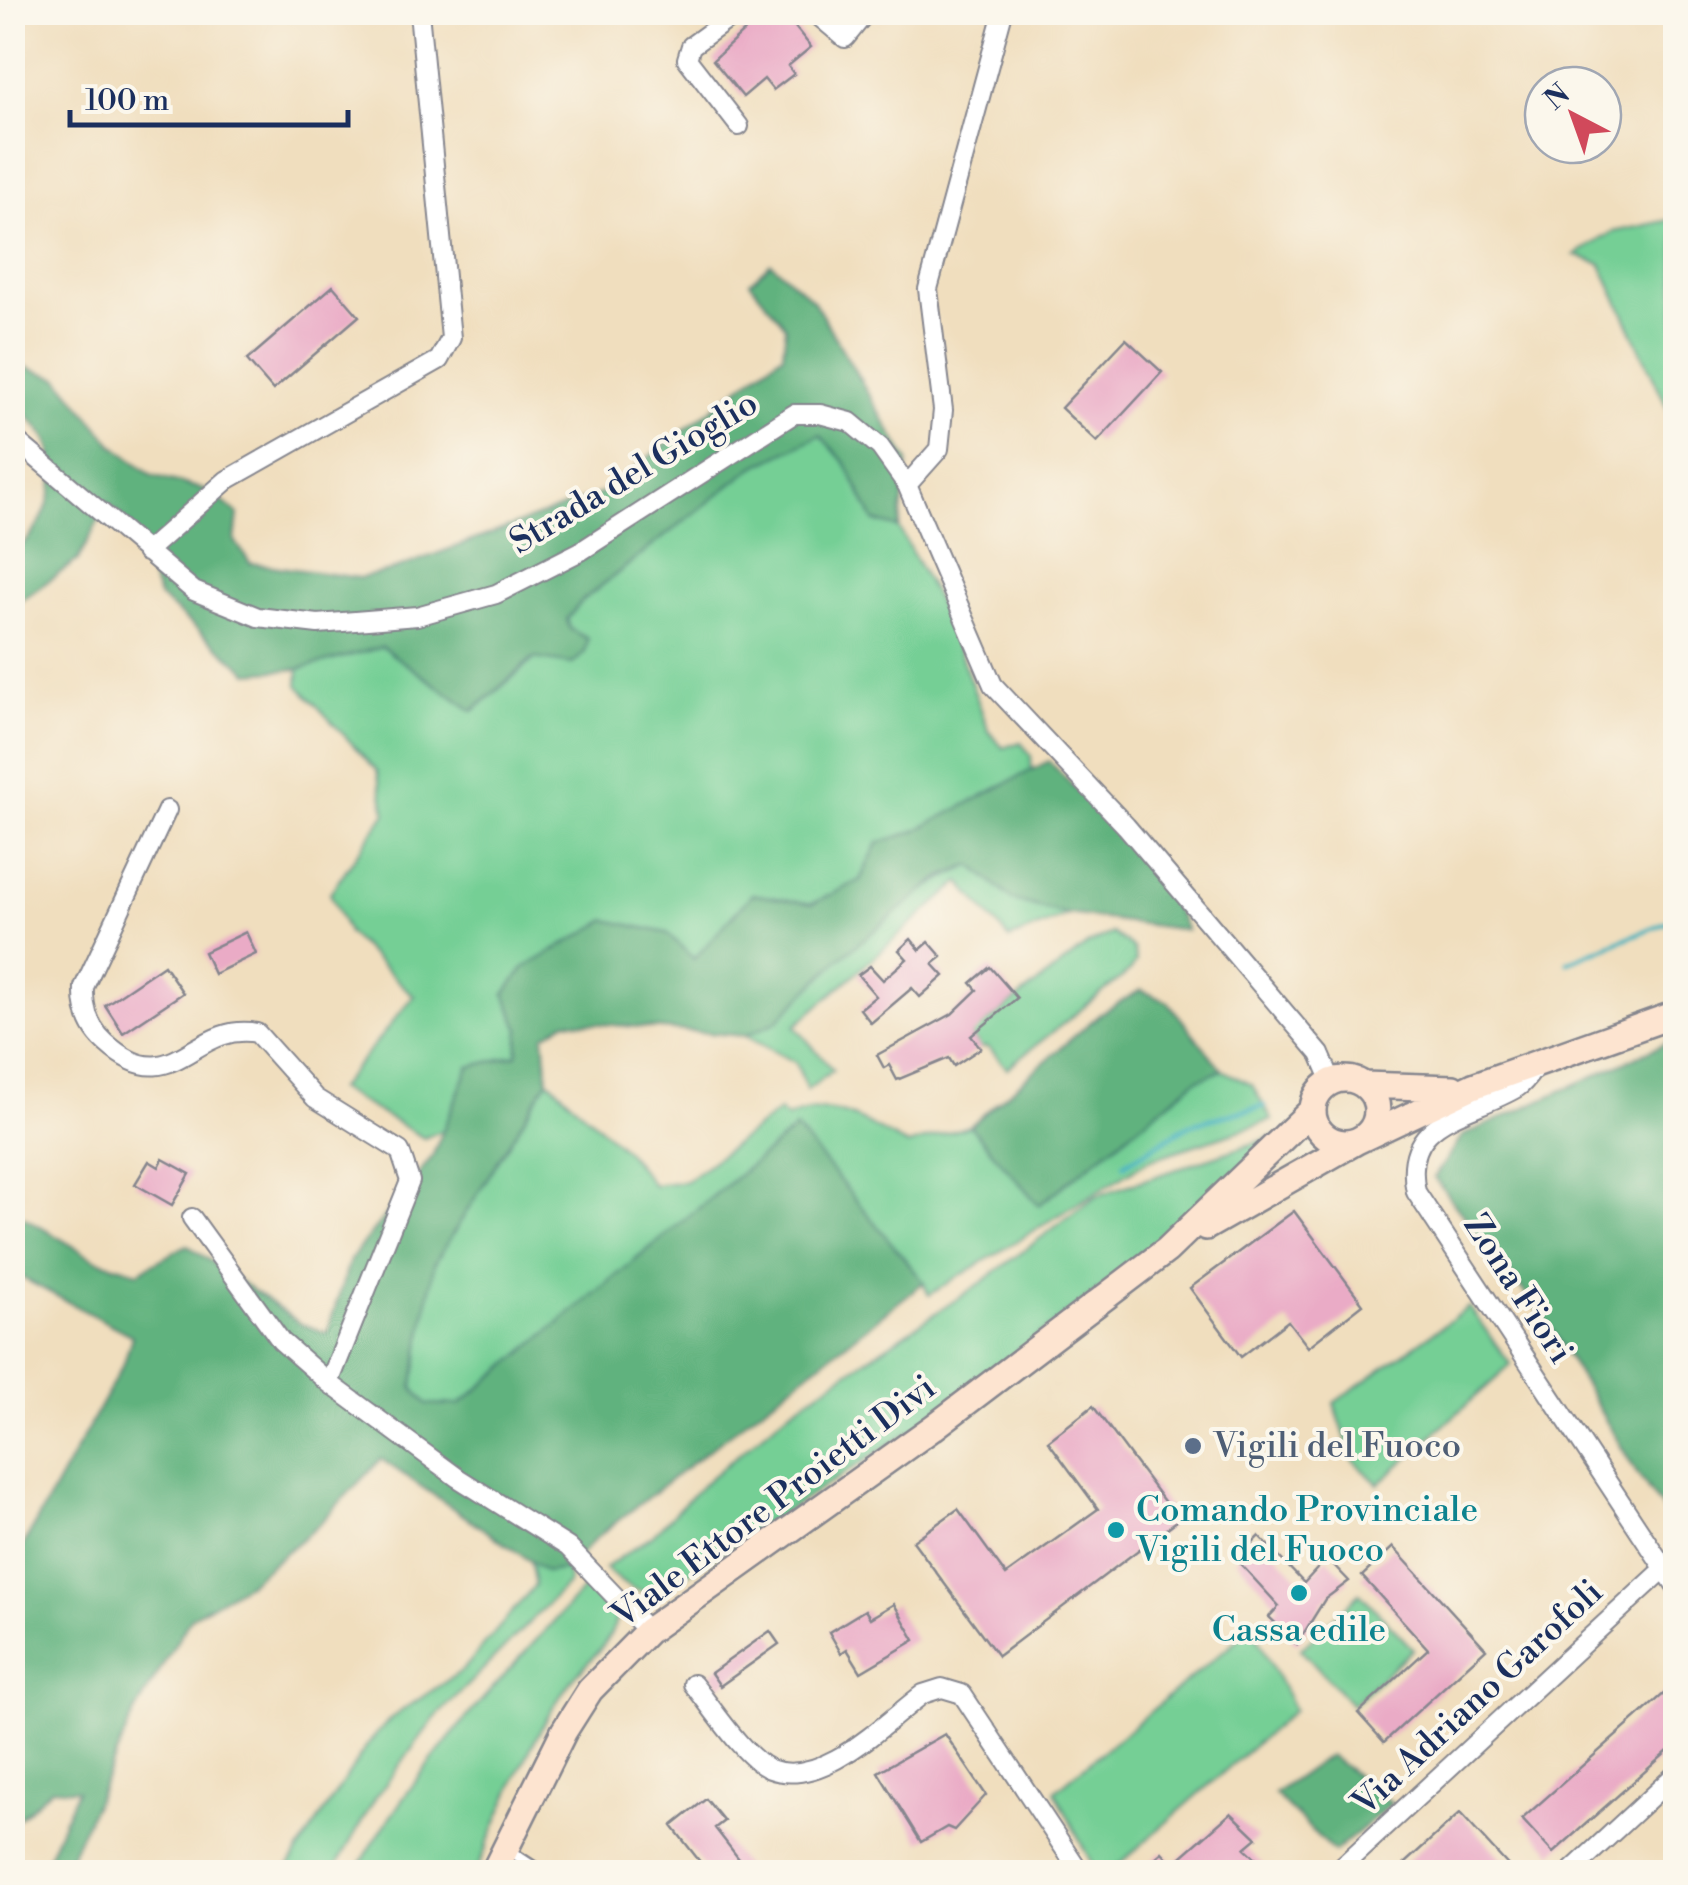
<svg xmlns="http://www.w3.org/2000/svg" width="1688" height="1885" font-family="'Libre Bodoni',serif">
<rect width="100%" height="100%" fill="#fbf7ec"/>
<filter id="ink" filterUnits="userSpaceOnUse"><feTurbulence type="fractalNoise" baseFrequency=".01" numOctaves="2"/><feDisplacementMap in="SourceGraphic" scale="20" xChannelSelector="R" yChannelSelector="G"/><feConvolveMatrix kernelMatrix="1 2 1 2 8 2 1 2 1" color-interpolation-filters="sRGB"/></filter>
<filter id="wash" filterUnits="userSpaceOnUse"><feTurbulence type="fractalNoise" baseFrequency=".0048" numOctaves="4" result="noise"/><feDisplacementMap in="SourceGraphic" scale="40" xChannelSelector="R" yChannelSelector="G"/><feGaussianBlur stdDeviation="2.25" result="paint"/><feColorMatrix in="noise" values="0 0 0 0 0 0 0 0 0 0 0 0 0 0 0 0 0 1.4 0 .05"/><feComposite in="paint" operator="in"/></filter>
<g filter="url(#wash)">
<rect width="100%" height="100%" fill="#f0debe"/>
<path fill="#75cf95" stroke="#487f7a" stroke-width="2.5" d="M 1675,219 L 1675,424 L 1601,264 L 1575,255 L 1613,232 Z
M 820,435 L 846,464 L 874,521 L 899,528 L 948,621 L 989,731 L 1003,748 L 1021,742 L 1031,756 L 1032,774 L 913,832 L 878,843 L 860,880 L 811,904 L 752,894 L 694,960 L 505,994 L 520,1030 L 517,1055 L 469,1067 L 443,1130 L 424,1138 L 338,1089 L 414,996 L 348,933 L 330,893 L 386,813 L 377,771 L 298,685 L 299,669 L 382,647 L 473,711 L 570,629 L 567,619 L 583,600 L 752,468 Z
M 973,865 L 1013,900 L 1071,914 L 1009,939 L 960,882 L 795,1026 L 833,1070 L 807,1090 L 796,1063 L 745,1036 C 783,1019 805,992 835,963 C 874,925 922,884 973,865 Z
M 1112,933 L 1133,948 L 1136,961 L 1131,970 L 1007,1068 L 988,1047 L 981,1048 L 963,1026 L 981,1027 L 1087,945 Z
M 1222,1070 L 1252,1085 L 1272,1120 L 1149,1160 L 929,1295 L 923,1282 L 795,1129 L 459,1405 L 427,1404 L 413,1388 L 434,1264 L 548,1080 L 627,1152 L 653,1185 L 686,1181 L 779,1111 L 787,1118 C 834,1096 864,1124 908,1145 L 970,1126 L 1039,1205 L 1196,1080 Z
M 1276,1136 L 1209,1206 L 928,1420 L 669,1586 C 640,1599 627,1588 605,1568 L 653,1535 L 702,1485 L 791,1410 L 981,1283 L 1096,1196 Z
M 1469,1307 L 1511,1365 L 1378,1484 L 1353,1460 L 1334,1403 Z
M 530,1561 L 546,1572 L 567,1569 L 569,1582 L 435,1718 L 376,1797 L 333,1872 L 285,1872 L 368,1744 L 391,1718 L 463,1670 L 535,1585 Z
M 591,1581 L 617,1612 C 616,1643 581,1665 565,1689 C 527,1746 502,1810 476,1872 L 356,1872 C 420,1760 504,1675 591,1581 Z
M 1360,1593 L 1413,1649 L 1352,1705 L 1301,1649 Z
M 1252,1627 L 1294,1710 L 1110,1872 L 1096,1872 L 1055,1791 Z"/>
<path fill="#60b27e" stroke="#3e706e" stroke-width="2.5" d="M 771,263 L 813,300 L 908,461 L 899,528 L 874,521 L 846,464 L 820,435 L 752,468 L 583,600 L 567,619 L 570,629 L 588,639 L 585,652 L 573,664 L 533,658 L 473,711 L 382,647 L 299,669 L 249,673 L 159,597 L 131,526 L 108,503 L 78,560 L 13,606 L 13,552 C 44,533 62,481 49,445 C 44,431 23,411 13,402 L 13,363 L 59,378 L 112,444 L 152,475 L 209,491 L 238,514 L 235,541 L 250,563 L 360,578 L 390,571 L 602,493 L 783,354 L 786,327 L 750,282 Z
M 1049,761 L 1158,876 L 1186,930 L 1061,913 L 1013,900 L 972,865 L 939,878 L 838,960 L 776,1022 L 745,1036 L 566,1021 L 544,1036 L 548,1080 L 434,1264 L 413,1388 L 427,1404 L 459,1405 L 796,1128 L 924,1282 L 597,1537 L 567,1569 L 546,1572 L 381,1459 L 316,1527 L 247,1584 L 191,1617 L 135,1712 L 64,1872 L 41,1872 L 77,1790 L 52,1788 L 13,1824 L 13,1564 L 124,1363 L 132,1336 L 13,1273 L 13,1211 L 97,1260 L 138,1272 L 187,1245 L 301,1324 L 327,1333 L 350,1260 L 432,1157 L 469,1067 L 517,1055 L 520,1030 L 505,994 L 524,968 L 607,920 L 667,933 L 694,959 L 752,894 L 812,904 L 860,880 L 878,843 L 913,832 Z
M 1141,990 L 1168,1002 L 1222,1070 L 1196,1080 L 1039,1205 L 970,1126 L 1100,1014 Z
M 1675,1039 L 1676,1039 L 1675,1526 L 1638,1475 L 1547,1321 L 1434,1178 L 1462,1136 Z
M 1329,1755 L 1392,1803 L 1334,1852 L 1274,1794 Z"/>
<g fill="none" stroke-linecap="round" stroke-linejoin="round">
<path stroke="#44b3bf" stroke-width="5" d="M 1568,962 L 1676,918
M 1124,1164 L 1191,1124 L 1264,1106"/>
</g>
<g id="blocks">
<path fill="#eaabc6" d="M 765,12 L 783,12 L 811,47 L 788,66 L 794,74 L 773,90 L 764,79 L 743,97 L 713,60 Z
M 333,286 L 359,316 L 273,390 L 247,360 Z
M 1126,339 L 1162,372 L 1097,442 L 1061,408 Z
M 246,932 L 256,954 L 214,974 L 204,952 Z
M 911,939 L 920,950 L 929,942 L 942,957 L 933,964 L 944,976 L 920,997 L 912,988 L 871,1023 L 860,1009 L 876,996 L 858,975 L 870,966 L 883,980 L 907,959 L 899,950 Z
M 164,965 L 183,993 L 123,1033 L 105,1005 Z
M 990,967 L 1017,998 L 971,1036 L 981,1048 L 954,1066 L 949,1058 L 897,1080 L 889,1065 L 884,1068 L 877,1055 L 952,1014 L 977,990 L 971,983 Z
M 163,1159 L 190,1174 L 172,1205 L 135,1184 L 149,1161 L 159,1167 Z
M 1294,1211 L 1363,1304 L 1308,1347 L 1288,1321 L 1241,1357 L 1190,1288 Z
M 1093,1406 L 1178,1520 L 998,1656 L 913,1541 L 958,1509 L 1006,1575 L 1098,1509 L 1048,1441 Z
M 1259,1536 L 1304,1583 L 1327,1558 L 1349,1581 L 1325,1599 L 1297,1644 L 1269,1617 L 1279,1606 L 1236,1559 Z
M 1393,1547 L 1486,1649 L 1384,1742 L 1358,1713 L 1428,1649 L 1362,1576 Z
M 894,1604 L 915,1640 L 861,1672 L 847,1649 L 841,1653 L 829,1632 L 865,1610 L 870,1618 Z
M 770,1631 L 779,1644 L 720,1686 L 711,1673 Z
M 1676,1683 L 1676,1744 L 1553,1853 L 1522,1819 Z
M 945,1734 L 986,1795 L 954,1830 L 947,1827 L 921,1842 L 878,1772 Z
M 706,1799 L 724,1821 L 715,1828 L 749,1872 L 708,1872 L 672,1826 Z
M 1231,1813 L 1257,1838 L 1245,1848 L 1271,1872 L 1139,1872 L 1162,1852 L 1173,1864 Z
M 1460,1813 L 1514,1872 L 1395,1872 Z"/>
</g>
</g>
<g filter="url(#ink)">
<use href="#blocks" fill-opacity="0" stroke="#86868e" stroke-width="2.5"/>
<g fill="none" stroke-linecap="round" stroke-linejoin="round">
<g stroke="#86868e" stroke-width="14">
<path id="lane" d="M 507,1849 L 542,1872"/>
</g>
<g stroke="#86868e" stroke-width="22">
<path id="street" d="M 738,12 L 691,46 L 687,59 L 739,126
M 814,12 L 845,38 L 866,12
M 12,437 L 194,591 L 258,617 L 318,624 L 417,616 L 496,594 L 581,551 L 794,414 L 820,414 L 850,422 L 880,447 L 907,485 L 993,685 L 1126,826 L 1320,1054 L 1332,1082
M 907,485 L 939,449 L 943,410 L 928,289 L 1003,12
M 146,552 L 227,480 L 439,360 L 451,338 L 419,12
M 167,810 L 84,987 C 83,1009 89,1028 106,1043 C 173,1104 192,1021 257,1033 L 315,1098 L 400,1151 L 410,1181 L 329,1383
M 1538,1063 C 1532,1071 1526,1082 1518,1087 C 1471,1116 1400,1116 1416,1192 L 1676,1586
M 192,1218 L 281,1341 L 329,1383 L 458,1478 L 568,1547 L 648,1631
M 693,1684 C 711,1706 745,1759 770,1769 C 823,1789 885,1722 923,1694 L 942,1688 L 962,1694 L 1080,1872
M 1336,1872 L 1663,1570
M 1570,1872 L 1676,1774"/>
</g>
<g stroke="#86868e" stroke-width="30">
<path id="secondary" d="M1313 1111a32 32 0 1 1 64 0a32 32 0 1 1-64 0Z
M 1364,1085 L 1453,1088
M 1206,1227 L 1357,1141 L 1473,1086 L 1676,1014
M 494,1872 L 564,1731 L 590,1690 L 648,1631 L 934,1427 L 1167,1250 L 1313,1109"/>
</g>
<use href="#lane" stroke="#fff" stroke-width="9"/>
<use href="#street" stroke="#fff" stroke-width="18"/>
<use href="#secondary" stroke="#fde4d0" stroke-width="25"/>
</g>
</g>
<circle fill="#5c6f8a" stroke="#fbf7ec" stroke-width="4" cx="1193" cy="1446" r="10"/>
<g fill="#0f9aa8" stroke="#fbf7ec" stroke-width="4">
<circle cx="1116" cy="1530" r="10"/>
<circle cx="1299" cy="1593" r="10"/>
</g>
<g text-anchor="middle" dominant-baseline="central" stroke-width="8" stroke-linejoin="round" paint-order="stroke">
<g font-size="35" fill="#1b2f5e" stroke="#fbf7ec">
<text transform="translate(634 473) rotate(-31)">Strada del Gioglio</text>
<text transform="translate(1518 1289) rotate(57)">Zona Fiori</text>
<text transform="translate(774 1502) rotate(-37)">Viale Ettore Proietti Divi</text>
<text transform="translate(1478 1698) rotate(-43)">Via Adriano Garofoli</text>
</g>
<g font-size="35" fill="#4e5e75" stroke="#fbf7ec" text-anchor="start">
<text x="1213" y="1446">Vigili del Fuoco</text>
</g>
<g font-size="35" fill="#0d838f" stroke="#fbf7ec" text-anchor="start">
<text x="1136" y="1510">Comando Provinciale<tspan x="1136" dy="40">Vigili del Fuoco</tspan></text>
<text x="1299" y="1630" text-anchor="middle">Cassa edile</text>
</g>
</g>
<rect width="1688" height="1885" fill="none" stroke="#fbf7ec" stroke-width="50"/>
<g transform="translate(1573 115) rotate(319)"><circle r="48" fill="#fbf7ec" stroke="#a1a7b3" stroke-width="2.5"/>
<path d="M0-8L18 38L0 25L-18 38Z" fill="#d1495b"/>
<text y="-15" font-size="28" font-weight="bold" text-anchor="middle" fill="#1b2f5e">N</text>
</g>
<path d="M70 110v15h278v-15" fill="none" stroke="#1b2f5e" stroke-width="5"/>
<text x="85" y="110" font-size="30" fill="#1b2f5e" stroke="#fbf7ec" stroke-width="8" paint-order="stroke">100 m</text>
</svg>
